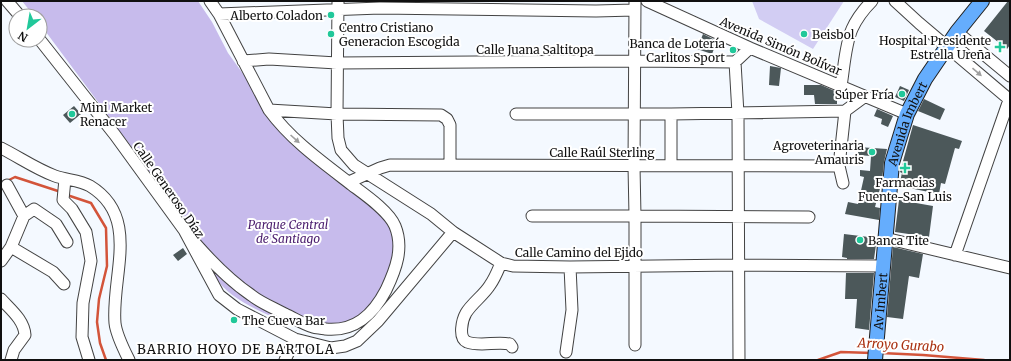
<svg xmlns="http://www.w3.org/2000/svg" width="1011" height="361" font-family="Merriweather,serif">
<rect width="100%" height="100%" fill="#f4f9ff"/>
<path fill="#c7bbec" d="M 22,1 L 198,1 L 212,22 L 228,53 L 278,122 L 394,224 L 395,245 L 385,292 L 347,328 L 338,329 L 321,335 C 292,325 232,305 216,278 C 210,268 207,254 203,243 L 40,24 L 40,16 L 34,16 Z"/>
<path fill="#d2cdf3" d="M 752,1 L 844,1 L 813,49 L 759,19 Z"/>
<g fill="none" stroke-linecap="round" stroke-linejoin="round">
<path stroke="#d3543a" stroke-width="2.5" d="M 1,184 L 15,177 L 61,192
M 67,195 L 91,203 L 106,228 L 107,266 L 99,299 L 97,322 L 100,343 L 106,360
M 881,353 L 923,355 L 984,360
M 818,360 L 841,352 L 872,353"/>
</g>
<path fill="#4c585a" d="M 1008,1 L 1010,1 L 1010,45 L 1007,49 L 984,31 Z
M 703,34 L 717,41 L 712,54 L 697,49 Z
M 770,66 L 781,68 L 779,86 L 769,85 Z
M 804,85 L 821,85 L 837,92 L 837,104 L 815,104 L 814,95 L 804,95 Z
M 900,86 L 909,90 L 904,101 L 895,97 Z
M 924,99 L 945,109 L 940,120 L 918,111 Z
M 74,106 L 81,114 L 70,123 L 63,115 Z
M 877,109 L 893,116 L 888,127 L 881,124 L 882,119 L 874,116 Z
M 913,125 L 962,141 L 959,149 L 955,148 L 945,184 L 941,183 L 939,194 L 899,186 L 902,173 L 900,172 Z
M 858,147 L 887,149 L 884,162 L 882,181 L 875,207 L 880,208 L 879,220 L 845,214 L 848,202 L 858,204 L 864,177 L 860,176 L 860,170 L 870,171 L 871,156 L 858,155 Z
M 899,200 L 933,206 L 929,237 L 895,232 Z
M 844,234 L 877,238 L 874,259 L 847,259 L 847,258 L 842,257 Z
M 893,247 L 923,254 L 919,278 L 909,276 L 903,319 L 887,317 Z
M 183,248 L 187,254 L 178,261 L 173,255 Z
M 846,273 L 874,273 L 869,330 L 855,328 L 857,299 L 845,299 Z"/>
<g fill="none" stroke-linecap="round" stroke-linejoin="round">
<g stroke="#434343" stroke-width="13">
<path id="minor" d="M 7,1 L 20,16
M 338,1 L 337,114 L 338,138 L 341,150 L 354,165 L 431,214 L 453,232 L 501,263 L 513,266 L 570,267 L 738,265 L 883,266
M 647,1 L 750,48 L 907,114
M 895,1 L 919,23 L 1010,100
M 219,14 L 380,8 L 596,11 L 634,10
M 957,32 L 1010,76
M 40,40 L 115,135 L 184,230 L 219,295 L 237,309 L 295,339 L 331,348 L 345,346 L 357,341 L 378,321 L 453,232
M 243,61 L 269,59 L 337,63 L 635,61 L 735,62 L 750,48
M 735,62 L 738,114 L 739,360
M 841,86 C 844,69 845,45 852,29 C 857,18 864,9 872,1
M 269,110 L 337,114 L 441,115 L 447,119 L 450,125 L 450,165
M 516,114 L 671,114 L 845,111
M 671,114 L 671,165
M 1,148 C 19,157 36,169 55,176 C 66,180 80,180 90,186 C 141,217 111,276 115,323 C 116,334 124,350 129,360
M 65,179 L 63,200 L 72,209 L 86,232 L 91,261 L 83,303 L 82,337 L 89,360
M 349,182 L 380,168 L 390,165 L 839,166
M 843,183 L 839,166 L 845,111 L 864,97
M 7,185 L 24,216 L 34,209 L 56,224 L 67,242
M 532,216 L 635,216 L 809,217
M 184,230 C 203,253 226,278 251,295 C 261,303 274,308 285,314 C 294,318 303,324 313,327 C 316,328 321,328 325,329 C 355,332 373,315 386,290 C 396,269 404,248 395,226 C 389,211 364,194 352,185 C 322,162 291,140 269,110 L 219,14 L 210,1
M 885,238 L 1010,268
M 11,247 L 53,272 L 64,284
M 955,255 L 1009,100
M 1,261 L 11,247 L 24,216
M 501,263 C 498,270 495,278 490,285 C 484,295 472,303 466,313 C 462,320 458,338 467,342 C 481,347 496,341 510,344 L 512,347
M 1,299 C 11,310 24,320 25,335 L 14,350 L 11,360
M 635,345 L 635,216 L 634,166 L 635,1
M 566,352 L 572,310 L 570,267
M 285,360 L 295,339"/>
</g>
<g stroke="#212121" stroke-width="16">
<g id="major">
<path id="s1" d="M 875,360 L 892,163 L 907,114 L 925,79 L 957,32 L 982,1"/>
</g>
</g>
<use href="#minor" stroke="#fff" stroke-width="11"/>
<use href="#major" stroke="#65adfd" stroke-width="14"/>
</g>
<defs><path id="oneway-solid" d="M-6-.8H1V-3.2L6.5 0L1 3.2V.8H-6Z"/></defs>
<g fill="#9f9f9f">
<use href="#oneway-solid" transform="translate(977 72) rotate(41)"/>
<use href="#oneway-solid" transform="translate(295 139) rotate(42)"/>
</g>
<g fill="#21c89a" stroke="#fff" stroke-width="1.5">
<circle cx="331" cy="15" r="4"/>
<circle cx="331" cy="34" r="4"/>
<circle cx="804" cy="34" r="4"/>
<path d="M998 41h4v4h4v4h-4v4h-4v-4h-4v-4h4z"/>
<circle cx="733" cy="50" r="4"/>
<circle cx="902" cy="94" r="4"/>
<circle cx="72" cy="114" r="4"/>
<circle cx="872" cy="152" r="4"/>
<path d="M903 162h4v4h4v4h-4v4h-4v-4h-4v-4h4z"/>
<circle cx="860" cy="240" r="4"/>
<circle cx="234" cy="320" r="4"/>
</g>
<g text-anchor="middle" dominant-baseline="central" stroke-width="4" stroke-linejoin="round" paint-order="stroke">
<g font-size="12" fill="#101010" stroke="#fff" text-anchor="end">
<text x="323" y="15">Alberto Coladon</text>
<text x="339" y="27" text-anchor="start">Centro Cristiano<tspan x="339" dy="14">Generacion Escogida</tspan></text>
<text x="812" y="34" text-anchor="start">Beisbol</text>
<text x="991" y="40">Hospital Presidente<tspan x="991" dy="14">Estrella Ureña</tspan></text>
<text x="725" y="43">Banca de Lotería<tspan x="725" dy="14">Carlitos Sport</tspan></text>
<text x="894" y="94">Súper Fría</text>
<text x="80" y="107" text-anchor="start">Mini Market<tspan x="80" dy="14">Renacer</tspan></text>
<text x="864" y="145">Agroveterinaria<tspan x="864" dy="14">Amauris</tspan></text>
<text x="905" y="182" text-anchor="middle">Farmacias<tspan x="905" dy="14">Fuente-San Luis</tspan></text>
<text x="868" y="240" text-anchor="start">Banca Tite</text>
<text x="242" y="320" text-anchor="start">The Cueva Bar</text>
</g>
<g font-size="12" fill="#101010" stroke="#fff">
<text transform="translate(781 46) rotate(23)">Avenida Simón Bolívar</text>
<text x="535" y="49">Calle Juana Saltitopa</text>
<text stroke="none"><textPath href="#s1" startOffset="240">Avenida Imbert</textPath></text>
<text x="602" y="152">Calle Raúl Sterling</text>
<text transform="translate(169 190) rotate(55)">Calle Generoso Díaz</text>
<text x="579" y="252">Calle Camino del Ejido</text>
<text stroke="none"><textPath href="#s1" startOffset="59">Av Imbert</textPath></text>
</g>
<g font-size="12" font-style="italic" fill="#4a1c6d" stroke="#fff">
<text x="288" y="224">Parque Central<tspan x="288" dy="14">de Santiago</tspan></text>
</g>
<g font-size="13" font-style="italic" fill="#aa3212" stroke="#fff">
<text transform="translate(901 345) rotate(3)">Arroyo Gurabo</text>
</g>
<g font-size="13" letter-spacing="1" fill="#101010" stroke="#fff">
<text x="236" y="349">BARRIO HOYO DE BARTOLA</text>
</g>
</g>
<rect width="1011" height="361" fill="none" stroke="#101010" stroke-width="4"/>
<g transform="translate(28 28) rotate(211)"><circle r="19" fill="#ffffff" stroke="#9f9f9f"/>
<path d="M0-3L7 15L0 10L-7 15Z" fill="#21c89a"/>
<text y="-6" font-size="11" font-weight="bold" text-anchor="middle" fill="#101010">N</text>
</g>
</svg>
